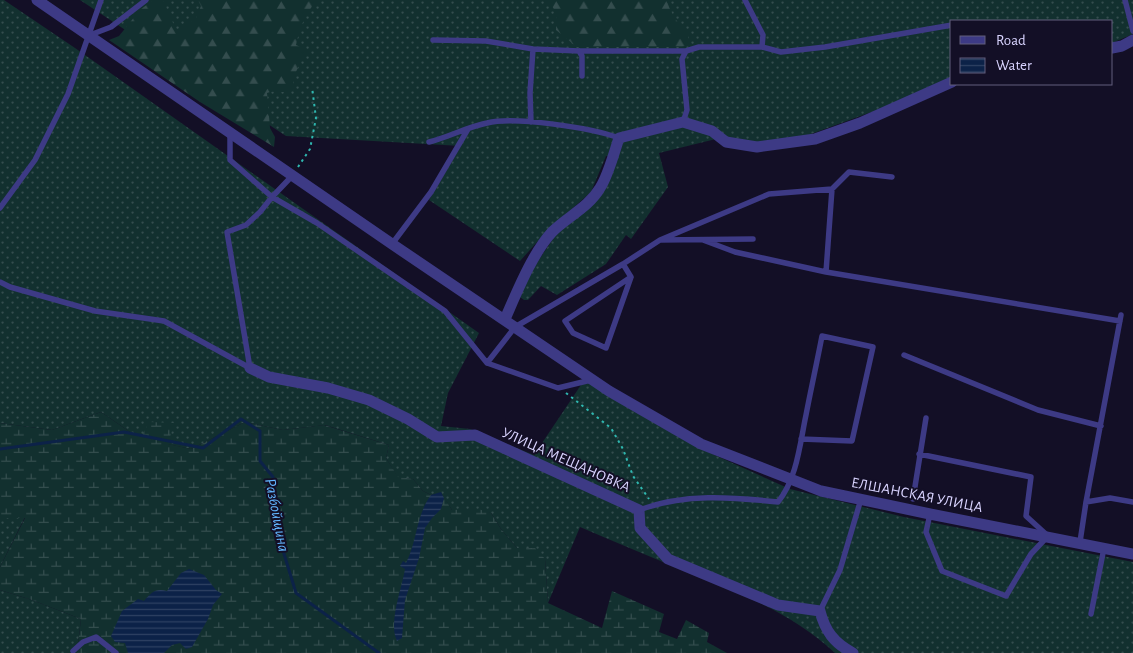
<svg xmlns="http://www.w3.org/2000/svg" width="1133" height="653" font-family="'Alegreya Sans',sans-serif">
<defs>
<pattern id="grass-dots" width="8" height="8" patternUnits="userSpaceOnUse" patternTransform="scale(1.25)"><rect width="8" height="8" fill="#12302f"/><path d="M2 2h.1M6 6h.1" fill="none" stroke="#344d4e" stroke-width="1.8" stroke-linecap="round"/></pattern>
<pattern id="forest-firs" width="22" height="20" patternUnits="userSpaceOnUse" patternTransform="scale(1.25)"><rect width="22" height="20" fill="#12302f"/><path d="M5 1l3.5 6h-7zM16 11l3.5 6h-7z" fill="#344d4e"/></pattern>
<pattern id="wetland-marsh" width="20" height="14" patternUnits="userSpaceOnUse" patternTransform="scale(1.25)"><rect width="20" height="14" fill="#12302f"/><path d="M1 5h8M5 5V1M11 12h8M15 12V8" fill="none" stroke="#344d4e"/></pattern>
<pattern id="water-rules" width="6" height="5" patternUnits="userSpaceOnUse" patternTransform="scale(1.25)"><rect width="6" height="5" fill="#0c2248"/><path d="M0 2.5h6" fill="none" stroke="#2f4163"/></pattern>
</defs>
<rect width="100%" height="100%" fill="#130f26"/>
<path fill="url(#grass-dots)" d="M 0,0 L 4,0 L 75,48 L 479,333 L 448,393 L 441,426 L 470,429 L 534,455 L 585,379 L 699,448 L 790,489 L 904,517 L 1133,562 L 1133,653 L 835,653 C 791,611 730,589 675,567 C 643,554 611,540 580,527 L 548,603 L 545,559 L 517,548 L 501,529 L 491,513 L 452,510 L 441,493 L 431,495 L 423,491 L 413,479 L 398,478 L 386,458 L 389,445 L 325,425 L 283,430 L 245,422 L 191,449 L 167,444 L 173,424 L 143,436 L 130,432 L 101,412 L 52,430 L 0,423 Z
M 80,0 L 1133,0 L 1133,34 L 1112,43 L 1112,21 L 952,21 L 952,80 L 888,106 L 778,146 L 720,138 L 659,153 L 668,187 L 631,239 L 626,235 L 606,264 L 557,295 L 541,286 L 528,300 L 524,300 L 520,297 L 530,273 L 555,236 L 604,189 L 616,157 L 606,156 L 591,192 L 547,231 L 520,261 L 429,200 L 461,146 L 286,136 Z
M 25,517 L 0,567 L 0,518 Z
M 0,590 L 32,600 L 81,619 L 77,653 L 0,653 Z"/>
<path fill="url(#forest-firs)" d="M 153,0 L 163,0 L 177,32 L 196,18 L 201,6 L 198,0 L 317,0 C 305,14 300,27 296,45 L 303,48 L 305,53 L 293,78 L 294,90 C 282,95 278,89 267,93 L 270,128 L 275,137 L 274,147 L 200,102 L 109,40 L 119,36 L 140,10 Z
M 547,0 L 667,0 L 669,7 L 674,17 L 688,36 L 689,41 L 687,45 L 682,47 L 577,47 L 556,30 C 557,15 557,11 547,0 Z"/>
<path fill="url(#wetland-marsh)" d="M 101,412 L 130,432 L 142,436 L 149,422 L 174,423 L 168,444 L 191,449 L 245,422 L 283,430 L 324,425 L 389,445 L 386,458 L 398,477 L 413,479 L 423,491 L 431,495 L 441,492 L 452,510 L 478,509 L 491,513 L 501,529 L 517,548 L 535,548 L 545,559 L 548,603 L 602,628 L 612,591 L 664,614 L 659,632 L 677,639 L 686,620 L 709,633 L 707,642 L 727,653 L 77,653 L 81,619 L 32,600 L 0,590 L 0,567 L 25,518 L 0,518 L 0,423 L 52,430 Z"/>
<path fill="url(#water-rules)" d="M 441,492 L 444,498 L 441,509 L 432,518 L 425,528 L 419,558 L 405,600 L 402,638 L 397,641 C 388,623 402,588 405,569 L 400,566 L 403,561 L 406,563 C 417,542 416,515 431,495 Z
M 189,569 L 204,575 L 216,590 L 222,594 L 213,605 L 208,619 L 192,647 L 186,649 L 180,643 L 172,645 L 164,653 L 128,653 L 125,643 L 115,642 L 111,636 L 122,611 L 138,599 L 144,601 C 151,593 155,588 167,591 L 181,573 Z"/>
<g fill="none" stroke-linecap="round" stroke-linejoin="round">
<path stroke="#0c2248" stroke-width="3" d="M 0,449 L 124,432 L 203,448 L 241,419 L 260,431 L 260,461 L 273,477 L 277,531 L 296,593 L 379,653"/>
<path stroke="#2fb8b0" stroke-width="2" stroke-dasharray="2.5 4" stroke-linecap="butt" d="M 298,167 L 310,149 L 316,118 L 312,87
M 566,393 L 611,428 L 623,449 L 633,476 L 649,499"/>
<path stroke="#3d3a85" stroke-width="5.5" d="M 745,0 L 763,35 L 762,47
M 1125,0 L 1133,31
M 90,35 L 111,27 L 146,0
M 433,40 L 486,41 L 533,49 L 579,51 L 686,51
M 579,51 L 582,56 L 582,76
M 531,122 L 530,93 L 533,49
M 683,122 L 687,110 L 682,59 L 686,51 L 699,47 L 762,47 L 781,52 L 825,47 L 952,25
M 230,133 L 230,160 L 272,197 L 317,223 L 445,311 L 487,363 L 558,388 L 591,380
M 429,142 C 449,137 467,127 487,123 C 515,116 592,128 619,138
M 0,208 L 35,160 L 68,94 L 101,0
M 660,240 L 769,194 L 832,189 L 849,172 L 892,177
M 703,240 L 735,252 L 826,272 L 832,189
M 392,244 L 431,192 L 468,129
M 623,264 L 660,240 L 753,239
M 826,272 L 1120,321
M 0,282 L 10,287 L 95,311 L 164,321 L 250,368
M 904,355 L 1038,410 L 1101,426
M 487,363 L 515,327 L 623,264 L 631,277 L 606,348 L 573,333 L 565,321 L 631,277
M 250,368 L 227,232 L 246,225 L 260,212 L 272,197 L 293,175
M 919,454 L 1031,477 L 1026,516 L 1048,536 L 1031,554 L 1006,596 L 942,571 L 926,532 L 930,514
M 913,499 L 926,418
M 1086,502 L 1121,315
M 639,510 C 685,493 731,497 778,502 C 797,479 800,443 806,415 C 811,389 817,362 822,336 L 873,347 L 852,441 L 801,439
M 1080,542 L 1086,502 L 1110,498 L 1133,502
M 820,611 L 840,570 L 861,499
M 1091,614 L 1104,548
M 73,651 L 83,642 L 96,637 L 116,653"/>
<path stroke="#3d3a85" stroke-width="11" d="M 37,0 L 392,244 L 609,391 L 701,444 L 821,491 L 930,514 L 1133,554
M 1112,48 L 1122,46 L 1133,40
M 505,319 C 517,292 532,254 552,232 C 567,217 589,207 600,188 C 608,176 614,153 619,138 L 683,122 L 712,131 L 726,142 L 757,147 L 815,139 L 860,123 L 952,82
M 250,368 L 269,377 L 328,388 L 369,400 L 408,419 L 437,437 L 475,435 L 639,510 L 640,528 L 668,559 L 778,605 L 820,611 C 825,631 834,643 853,653"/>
</g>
<g text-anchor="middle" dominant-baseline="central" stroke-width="4" stroke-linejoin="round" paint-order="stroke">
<g font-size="15" fill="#d9d4ff" stroke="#130f26">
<text transform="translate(566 460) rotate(24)">УЛИЦА МЕЩАНОВКА</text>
<text transform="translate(917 495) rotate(11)">ЕЛШАНСКАЯ УЛИЦА</text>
</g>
<g font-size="16" font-style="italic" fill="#62b6ff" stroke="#130f26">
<text transform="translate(277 515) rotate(79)">Разбойщина</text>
</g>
</g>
<rect x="950" y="20" width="162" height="65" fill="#130f26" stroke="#625e7d"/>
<rect x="960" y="36" width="25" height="8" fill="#3d3a85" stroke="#625e7d"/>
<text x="996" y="45" font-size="15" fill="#d9d4ff">Road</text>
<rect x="960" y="58" width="25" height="15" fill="url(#water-rules)" stroke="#625e7d"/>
<text x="996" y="70" font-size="15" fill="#d9d4ff">Water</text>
</svg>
